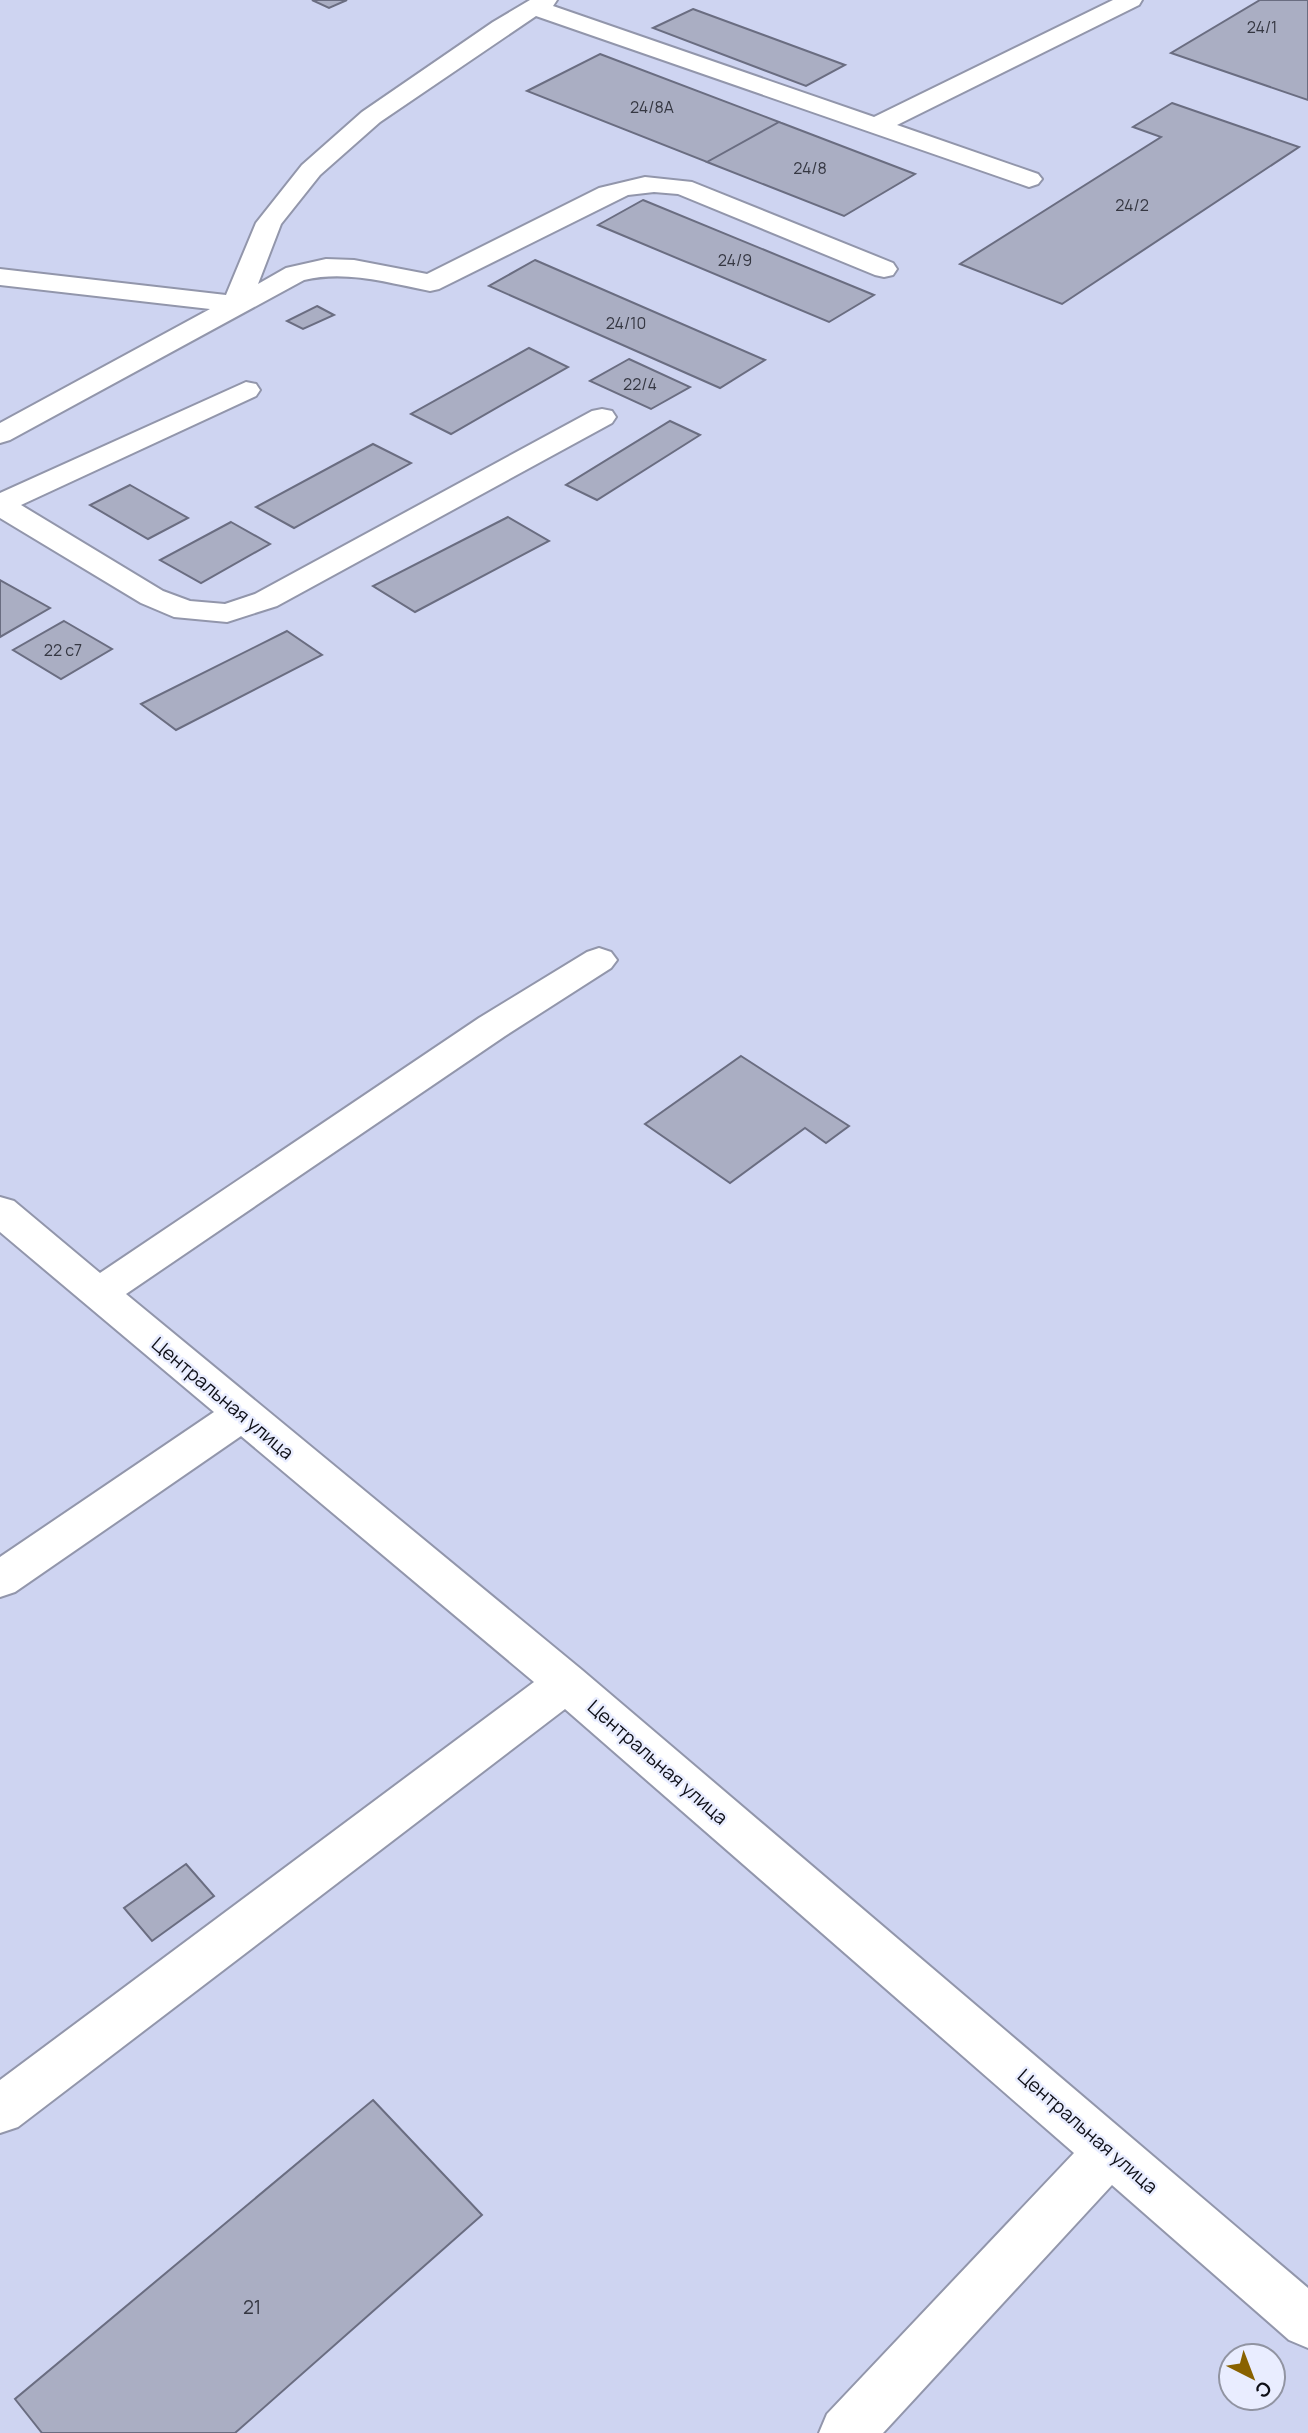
<svg xmlns="http://www.w3.org/2000/svg" width="1308" height="2433" font-family="Manrope,sans-serif">
<rect width="100%" height="100%" fill="#dbe0f6"/>
<path fill="#ced4f1" fill-rule="evenodd" d="M 0,0 L 1308,0 L 1308,2433 L 0,2433 ZM 1231,2356 L 1273,2356 L 1273,2398 L 1231,2398 Z"/>
<path fill="#aaaec3" stroke="#6a6d81" stroke-width="2" d="M 312,0 L 347,0 L 329,8 Z
M 1260,0 L 1308,0 L 1308,100 L 1171,53 Z
M 693,9 L 845,65 L 806,86 L 653,28 Z
M 600,54 L 779,122 L 707,162 L 527,91 Z
M 1172,103 L 1299,147 L 1062,304 L 960,264 L 1161,137 L 1133,127 Z
M 779,122 L 915,174 L 844,216 L 707,162 Z
M 643,200 L 874,295 L 829,322 L 598,225 Z
M 535,260 L 765,360 L 720,388 L 489,286 Z
M 317,306 L 334,315 L 303,329 L 287,321 Z
M 529,348 L 568,367 L 451,434 L 411,414 Z
M 629,359 L 690,387 L 651,409 L 590,381 Z
M 670,421 L 700,435 L 597,500 L 566,485 Z
M 373,444 L 411,463 L 294,528 L 256,507 Z
M 130,485 L 188,518 L 148,539 L 90,505 Z
M 508,517 L 549,541 L 415,612 L 373,586 Z
M 231,522 L 270,544 L 201,583 L 160,560 Z
M 0,580 L 50,608 L 0,637 Z
M 64,621 L 112,649 L 61,679 L 13,650 Z
M 287,631 L 322,655 L 176,730 L 141,704 Z
M 741,1056 L 849,1126 L 826,1143 L 805,1128 L 730,1183 L 645,1124 Z
M 186,1864 L 214,1896 L 152,1941 L 124,1908 Z
M 373,2100 L 482,2215 L 235,2433 L 42,2433 L 15,2399 Z"/>
<g fill="none" stroke-linecap="round" stroke-linejoin="round">
<g stroke="#9296ab" stroke-width="4">
<path id="minor" d="M 530,0 L 557,0 L 553,6 L 874,117 L 1113,0 L 1142,0 L 1139,5 L 897,125 L 1038,174 L 1042,179 L 1038,184 L 1029,187 L 536,16 L 380,122 L 320,175 L 281,224 L 258,284 L 286,268 L 326,259 L 354,260 L 427,274 L 599,188 L 645,177 L 692,182 L 893,263 L 897,269 L 893,275 L 884,277 L 875,275 L 678,194 L 654,192 L 628,195 L 439,289 L 430,291 C 388,283 347,270 304,280 L 10,440 L 0,443 L 0,423 L 210,309 L 0,285 L 0,269 L 226,295 L 256,223 L 302,165 L 362,112 L 493,22 Z
M 246,382 L 256,384 L 260,390 L 256,396 L 21,505 L 163,591 L 190,601 L 225,604 L 255,594 L 592,411 L 602,409 L 612,411 L 616,417 L 612,423 L 277,606 L 227,622 L 174,617 L 141,603 L 0,518 L 0,493 Z
M 599,948 L 611,952 L 617,960 L 611,968 L 505,1036 L 126,1294 L 582,1670 L 1308,2288 L 1308,2348 L 1289,2340 L 1112,2185 L 883,2433 L 819,2433 L 827,2414 L 1074,2153 L 565,1709 L 18,2127 L 0,2133 L 0,2080 L 534,1682 L 241,1436 L 15,1592 L 0,1597 L 0,1557 L 214,1412 L 0,1232 L 0,1197 L 14,1201 L 100,1273 L 479,1018 L 587,952 Z"/>
</g>
<use href="#minor" fill="#fff" fill-rule="evenodd"/>
</g>
<g text-anchor="middle" dominant-baseline="central" stroke-width="5" stroke-linejoin="round" paint-order="stroke">
<g font-size="16" fill="#353742">
<text x="1262" y="27">24/1</text>
<text x="652" y="107">24/8А</text>
<text x="810" y="168">24/8</text>
<text x="1132" y="205">24/2</text>
<text x="735" y="260">24/9</text>
<text x="626" y="323">24/10</text>
<text x="640" y="384">22/4</text>
<text x="63" y="650">22 с7</text>
</g>
<g font-size="19" fill="#0e0f17" stroke="#e9edff">
<text transform="translate(223 1398) rotate(40)">Центральная улица</text>
<text transform="translate(658 1762) rotate(41)">Центральная улица</text>
<text transform="translate(1088 2131) rotate(41)">Центральная улица</text>
</g>
<g font-size="19" fill="#353742">
<text x="252" y="2307">21</text>
</g>
</g>
<g transform="translate(1252 2377) rotate(138)"><circle r="33" fill="#e9edff" stroke="#9194a2" stroke-width="2"/>
<path d="M0-5L12 26L0 18L-12 26Z" fill="#896200"/>
<text y="-10" font-size="19" font-weight="bold" text-anchor="middle" fill="#0e0f17">С</text>
</g>
</svg>
